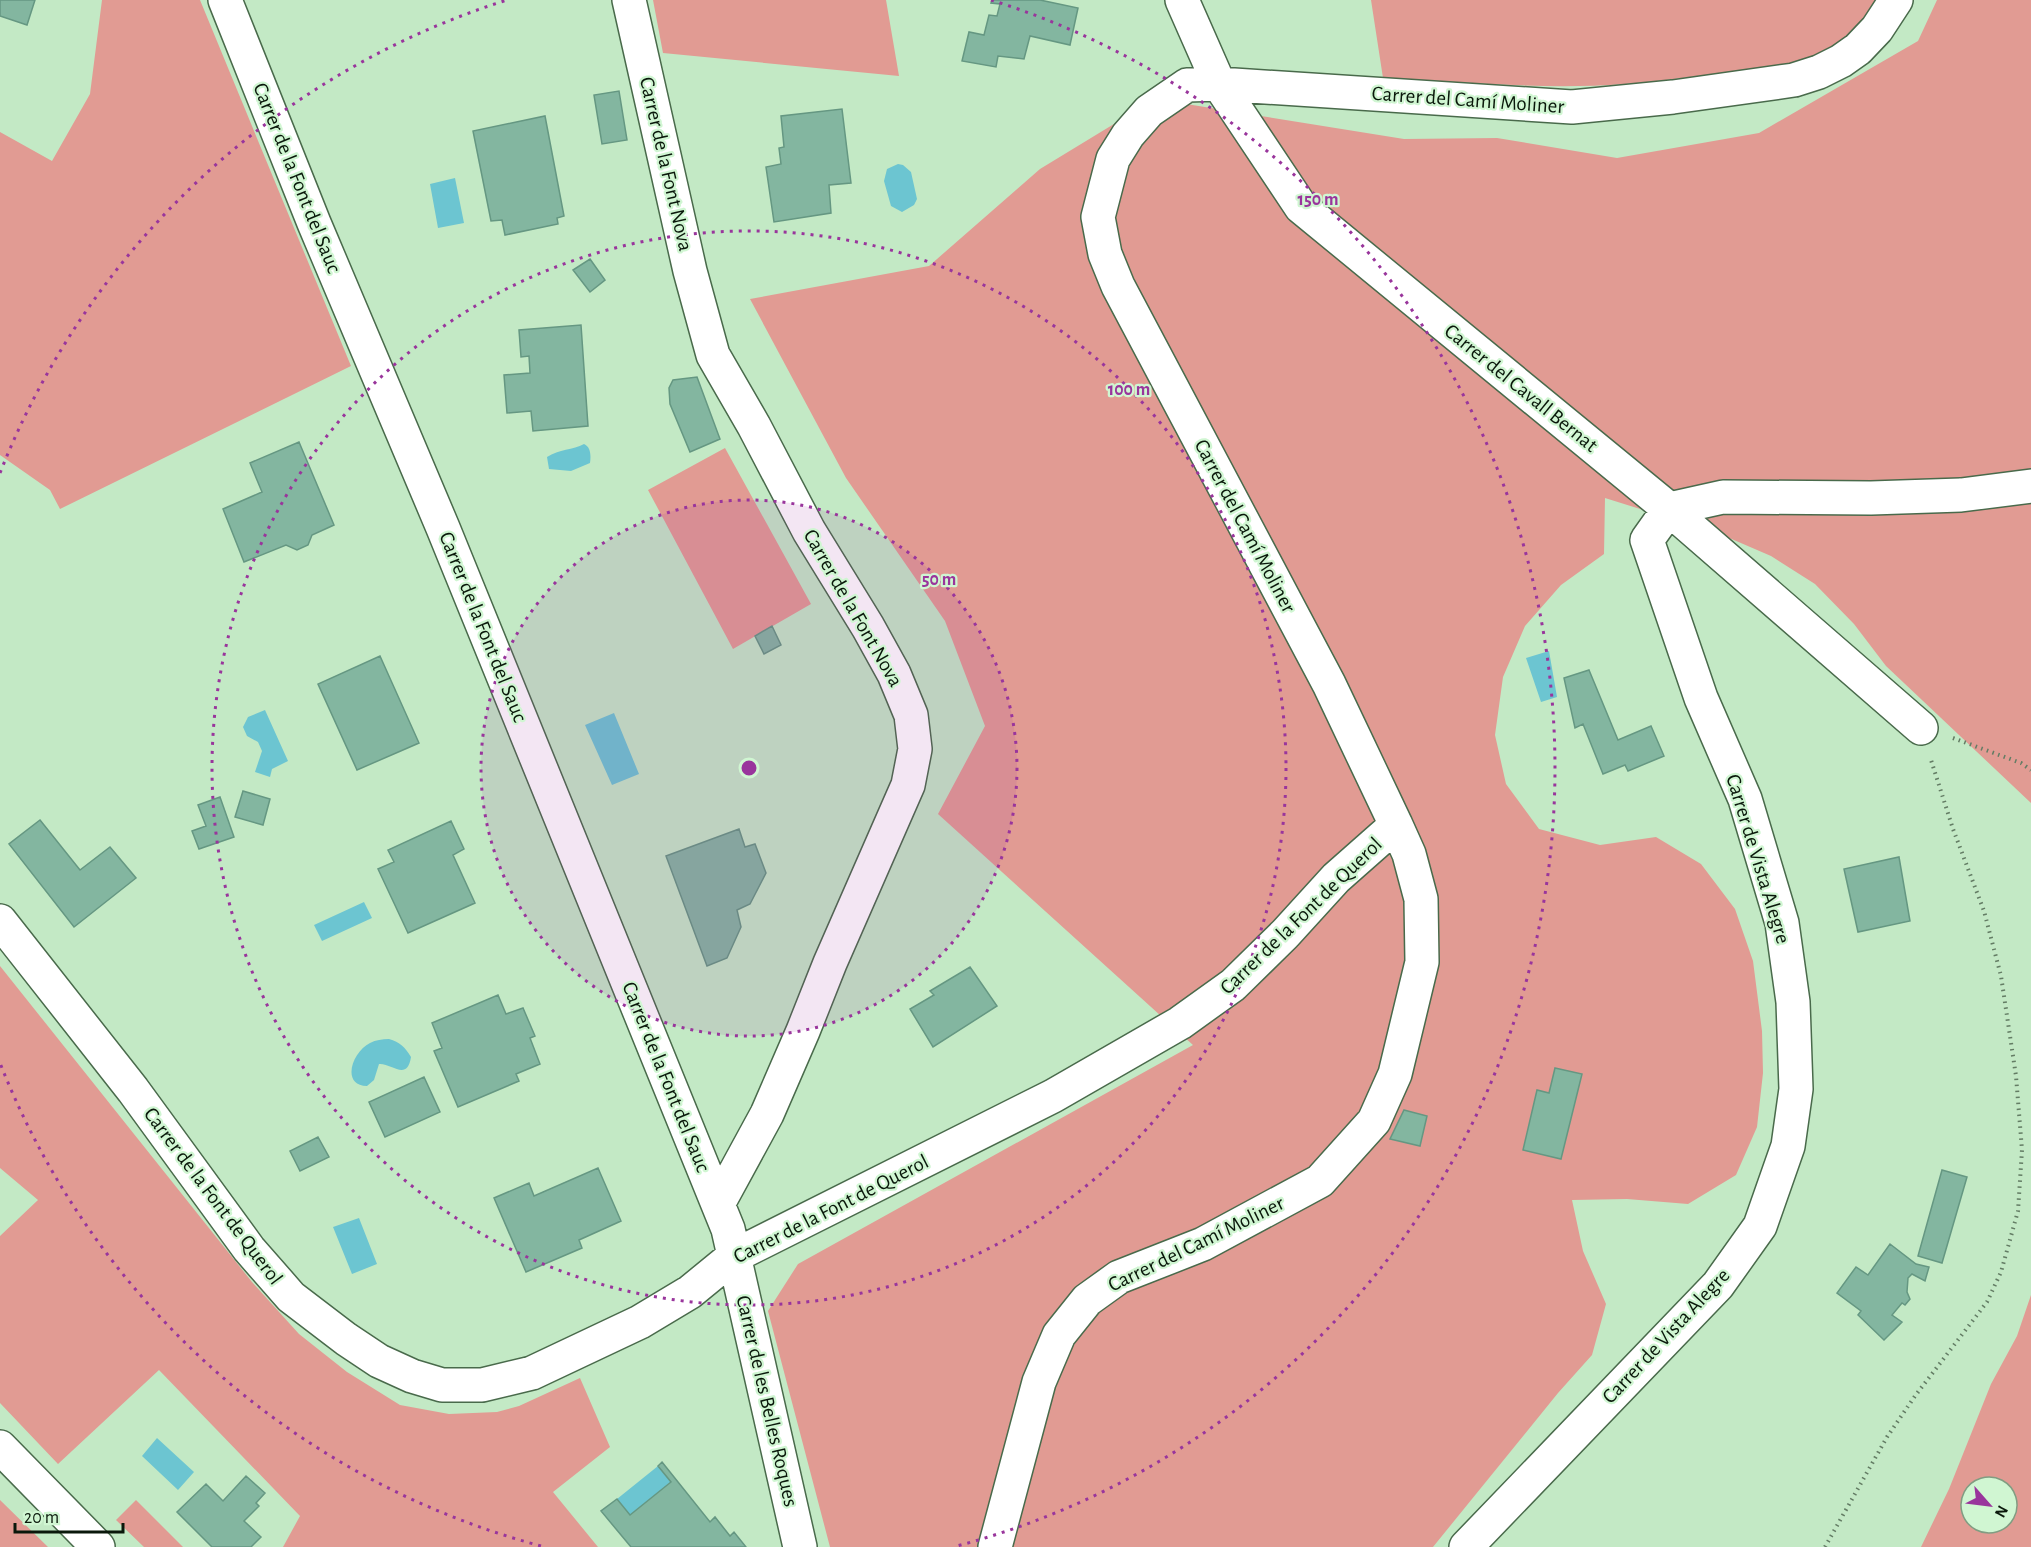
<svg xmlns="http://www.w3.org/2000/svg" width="2031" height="1547" font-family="'Alegreya Sans',sans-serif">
<rect width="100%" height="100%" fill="#c3e9c5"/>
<path fill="#e19b93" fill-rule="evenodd" d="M 102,0 L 200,0 L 351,366 L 60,509 L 50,490 L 0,455 L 0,132 L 52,161 L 90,94 Z
M 653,0 L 886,0 L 899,76 L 663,53 Z
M 1371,0 L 1879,0 C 1863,20 1846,41 1823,52 C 1786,69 1746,71 1707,75 C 1679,78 1652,82 1625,84 C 1545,90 1463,82 1383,78 Z
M 1937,0 L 2031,0 L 2031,803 L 1886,666 L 1854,624 L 1815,584 L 1771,556 L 1720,534 L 1605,498 L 1604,554 L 1561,585 L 1525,626 L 1503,677 L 1495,735 L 1506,784 L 1539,829 L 1600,845 L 1656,837 L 1701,864 L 1735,909 L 1753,961 L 1762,1031 L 1763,1073 L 1757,1127 L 1736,1175 L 1688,1204 L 1627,1199 L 1572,1200 L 1583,1251 L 1606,1304 L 1592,1355 L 1558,1393 L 1433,1547 L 830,1547 L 768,1311 L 798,1264 L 1193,1045 L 938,814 L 985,726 L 945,621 L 846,478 L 750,299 L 929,266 L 1040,169 L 1155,99 L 1404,139 L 1497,138 L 1617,158 L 1759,133 L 1918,41 Z
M 725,448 L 811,604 L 733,649 L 648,490 Z
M 0,966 L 252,1282 L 299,1334 L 347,1372 L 400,1405 L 449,1414 L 497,1412 L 519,1406 L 580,1378 L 610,1447 L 553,1492 L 598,1547 L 283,1547 L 300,1516 L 159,1370 L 58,1464 L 0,1403 L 0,1236 L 38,1200 L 0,1168 Z
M 2031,1295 L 2031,1547 L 1921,1547 L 1949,1489 L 1991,1384 L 2017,1336 ZM 1971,1487 L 2007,1487 L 2007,1523 L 1971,1523 Z
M 0,1500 L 48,1547 L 0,1547 Z
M 136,1500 L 183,1547 L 144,1547 L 116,1520 Z"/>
<path fill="#6cc5d1" d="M 898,164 L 903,165 L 911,172 L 917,199 L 914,205 L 902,212 L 891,206 L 884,181 L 887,169 Z
M 455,178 L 464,223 L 438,228 L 430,184 Z
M 584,444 C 591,447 591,456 590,463 L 571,471 L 549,469 L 547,457 C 559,449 573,450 584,444 Z
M 1549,651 L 1557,697 L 1541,702 L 1526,658 Z
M 265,710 L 288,761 L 272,769 L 270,777 L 255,772 L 262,751 L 258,742 L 247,736 L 243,727 L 248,717 Z
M 614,713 L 639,774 L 612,785 L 585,725 Z
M 364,902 L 372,918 L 322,941 L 314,925 Z
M 389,1039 C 400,1042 405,1047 411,1057 C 407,1082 392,1063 379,1064 L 374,1080 L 367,1086 C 340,1085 353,1051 370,1043 C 376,1040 382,1039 389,1039 Z
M 359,1218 L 377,1264 L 352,1274 L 333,1227 Z
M 157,1438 L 194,1472 L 178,1490 L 142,1456 Z
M 658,1466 L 671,1482 L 630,1515 L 617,1499 Z"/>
<path fill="#83b6a0" stroke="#659782" stroke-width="1.5" d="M 0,0 L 35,0 L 27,25 L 0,16 Z
M 992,0 L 1040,0 L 1078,8 L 1070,45 L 1030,36 L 1024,59 L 998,56 L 996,67 L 962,61 L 969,32 L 984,35 L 989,15 L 997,16 L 1000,4 L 991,3 Z
M 619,91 L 627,140 L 602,144 L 594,95 Z
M 842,109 L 851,183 L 829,185 L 831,213 L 774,222 L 766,167 L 781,164 L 779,148 L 784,147 L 781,116 Z
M 545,116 L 564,216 L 557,218 L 558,224 L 505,235 L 502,220 L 491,221 L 473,131 Z
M 590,259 L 605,280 L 590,292 L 573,270 Z
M 581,325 L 588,426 L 533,431 L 531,411 L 507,413 L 504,375 L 530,373 L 529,356 L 521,357 L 519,330 Z
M 697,377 L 720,439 L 690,452 L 670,404 L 669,388 L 673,380 Z
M 299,442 L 334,525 L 312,535 L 308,545 L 297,550 L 286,545 L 244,562 L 223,509 L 262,492 L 250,463 Z
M 772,626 L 781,645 L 764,654 L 755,636 Z
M 380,656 L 419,743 L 357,770 L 318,684 Z
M 1589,670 L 1618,740 L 1651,726 L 1664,756 L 1628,771 L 1625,765 L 1603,774 L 1583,724 L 1575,728 L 1564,678 Z
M 243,791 L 270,799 L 263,825 L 235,817 Z
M 220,797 L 234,837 L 199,849 L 192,831 L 206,826 L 198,805 Z
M 40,820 L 80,870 L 110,847 L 136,878 L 74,927 L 9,844 Z
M 451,821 L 464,849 L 453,855 L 475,903 L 408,933 L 378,869 L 394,862 L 388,850 Z
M 739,829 L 745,847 L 755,844 L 766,873 L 750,904 L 737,910 L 741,927 L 727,958 L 707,966 L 666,856 Z
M 1899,857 L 1910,921 L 1858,932 L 1844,869 Z
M 970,967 L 997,1006 L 933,1047 L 910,1009 L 934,995 L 930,991 Z
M 498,995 L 506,1014 L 523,1008 L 535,1036 L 530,1038 L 540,1064 L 516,1074 L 519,1081 L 458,1107 L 434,1051 L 442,1048 L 432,1023 Z
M 1555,1068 L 1582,1074 L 1561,1159 L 1523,1150 L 1537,1090 L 1549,1093 Z
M 424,1077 L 440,1112 L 385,1137 L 369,1102 Z
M 1404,1110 L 1427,1116 L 1420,1146 L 1390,1139 Z
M 318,1137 L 329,1157 L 300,1171 L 290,1151 Z
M 598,1168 L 621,1221 L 579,1240 L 582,1248 L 526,1272 L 494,1198 L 529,1183 L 534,1196 Z
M 1942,1170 L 1967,1177 L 1942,1263 L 1918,1256 Z
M 1890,1244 L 1916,1264 L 1929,1267 L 1925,1281 L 1912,1274 L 1908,1278 L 1907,1292 L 1910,1299 L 1905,1305 L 1902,1303 L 1892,1315 L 1902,1322 L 1884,1340 L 1858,1315 L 1861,1311 L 1837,1293 L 1856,1267 L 1868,1275 Z
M 662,1462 L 710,1522 L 715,1517 L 730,1536 L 734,1532 L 746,1547 L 631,1547 L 601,1511 L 617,1499 L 630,1515 L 671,1482 L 658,1466 Z
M 246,1476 L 265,1493 L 256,1503 L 259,1506 L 244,1521 L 261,1537 L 251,1547 L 212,1547 L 177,1512 L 206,1484 L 223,1501 Z"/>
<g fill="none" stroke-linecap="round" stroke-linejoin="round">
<g stroke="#496a4b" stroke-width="36">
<path id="minor" d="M 225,0 L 314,223 L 443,528 L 728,1229 L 800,1547
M 629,0 L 690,271 L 713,355 L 754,426 L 809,531 L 868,627 L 894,674 L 911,715 L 915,749 L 908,785 L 830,963 L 803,1031 L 767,1114 L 718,1204
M 1182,0 L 1219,84 L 1301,207 L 1669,509 L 1921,728
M 0,921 L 133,1090 L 249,1249 L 291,1297 L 346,1339 L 379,1361 L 412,1376 L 442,1385 L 482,1385 L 532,1373 L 640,1322 L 690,1292 L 734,1256 L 1053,1096 L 1180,1023 L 1233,985 L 1285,934 L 1336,878 L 1396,825
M 0,1447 L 98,1547
M 995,1547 L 1039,1382 L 1059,1335 L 1087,1300 L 1119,1277 L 1203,1244 L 1320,1181 L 1374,1121 L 1395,1074 L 1422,962 L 1421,899 L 1409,854 L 1396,825 L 1329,684 L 1118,286 L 1105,254 L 1098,217 L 1113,159 L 1128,135 L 1149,111 L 1187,85 L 1219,84 L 1572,107 L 1673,97 L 1794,80 L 1819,72 L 1841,61 L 1858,49 L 1877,29 L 1896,0
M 1466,1547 L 1718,1285 L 1760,1226 L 1788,1146 L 1796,1089 L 1793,1002 L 1782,923 L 1745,799 L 1701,698 L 1647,540 L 1669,509 L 1723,497 L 1871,498 L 1961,495 L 2031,486"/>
</g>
<path stroke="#637c64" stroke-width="4" stroke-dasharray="1.5 4.5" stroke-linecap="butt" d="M 1953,738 L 2021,763 L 2031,770
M 1825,1547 L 1887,1437 L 1915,1396 L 1987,1302 L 2001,1272 L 2018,1211 L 2022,1150 L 2016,1076 L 2001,976 L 1984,911 L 1953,829 L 1931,760"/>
<use href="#minor" stroke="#fff" stroke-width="33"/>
</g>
<circle cx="749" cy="768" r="268" fill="#99359c" fill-opacity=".12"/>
<g fill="none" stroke="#99359c" stroke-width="3" stroke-dasharray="3 6">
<circle cx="749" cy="768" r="268"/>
<circle cx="749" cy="768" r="537"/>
<path d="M541 1546A805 805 0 0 1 0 1063M0 473A805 805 0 0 1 507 0M991 0A805 805 0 0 1 957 1546"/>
</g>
<g text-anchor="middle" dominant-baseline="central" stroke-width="4.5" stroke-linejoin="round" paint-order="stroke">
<g font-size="21" fill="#0a180b" stroke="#d0f6d2">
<text transform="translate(1468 100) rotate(4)">Carrer del Camí Moliner</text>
<text transform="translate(666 164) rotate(77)">Carrer de la Font Nova</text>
<text transform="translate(297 178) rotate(68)">Carrer de la Font del Sauc</text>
<text transform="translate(1521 388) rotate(39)">Carrer del Cavall Bernat</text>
<text transform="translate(1245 526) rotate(62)">Carrer del Camí Moliner</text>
<text transform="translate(853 608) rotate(60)">Carrer de la Font Nova</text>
<text transform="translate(483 627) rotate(68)">Carrer de la Font del Sauc</text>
<text transform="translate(1758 859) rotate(73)">Carrer de Vista Alegre</text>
<text transform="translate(1301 916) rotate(-44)">Carrer de la Font de Querol</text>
<text transform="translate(666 1077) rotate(68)">Carrer de la Font del Sauc</text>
<text transform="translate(213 1196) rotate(53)">Carrer de la Font de Querol</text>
<text transform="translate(831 1209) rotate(-27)">Carrer de la Font de Querol</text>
<text transform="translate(1196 1244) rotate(-26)">Carrer del Camí Moliner</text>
<text transform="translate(1666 1336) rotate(-47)">Carrer de Vista Alegre</text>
<text transform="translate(767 1401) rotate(77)">Carrer de les Belles Roques</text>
</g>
</g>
<circle cx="749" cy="768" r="9" fill="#99359c" stroke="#d0f6d2" stroke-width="3"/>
<g font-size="18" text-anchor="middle" font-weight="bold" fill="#99359c" stroke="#d0f6d2" stroke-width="4.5" stroke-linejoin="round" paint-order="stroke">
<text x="1318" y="205">150 m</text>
<text x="1129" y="395">100 m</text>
<text x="939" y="585">50 m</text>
</g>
<g transform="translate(1989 1505) rotate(118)"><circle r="28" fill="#d0f6d2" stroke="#819d82" stroke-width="1.5"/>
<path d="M0-4.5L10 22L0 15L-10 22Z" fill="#99359c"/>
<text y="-9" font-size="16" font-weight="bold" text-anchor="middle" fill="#0a180b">N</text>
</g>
<path d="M15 1523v9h108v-9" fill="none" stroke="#0a180b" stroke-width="3"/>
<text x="24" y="1523" font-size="18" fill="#0a180b" stroke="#d0f6d2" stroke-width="4.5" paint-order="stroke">20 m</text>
</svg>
